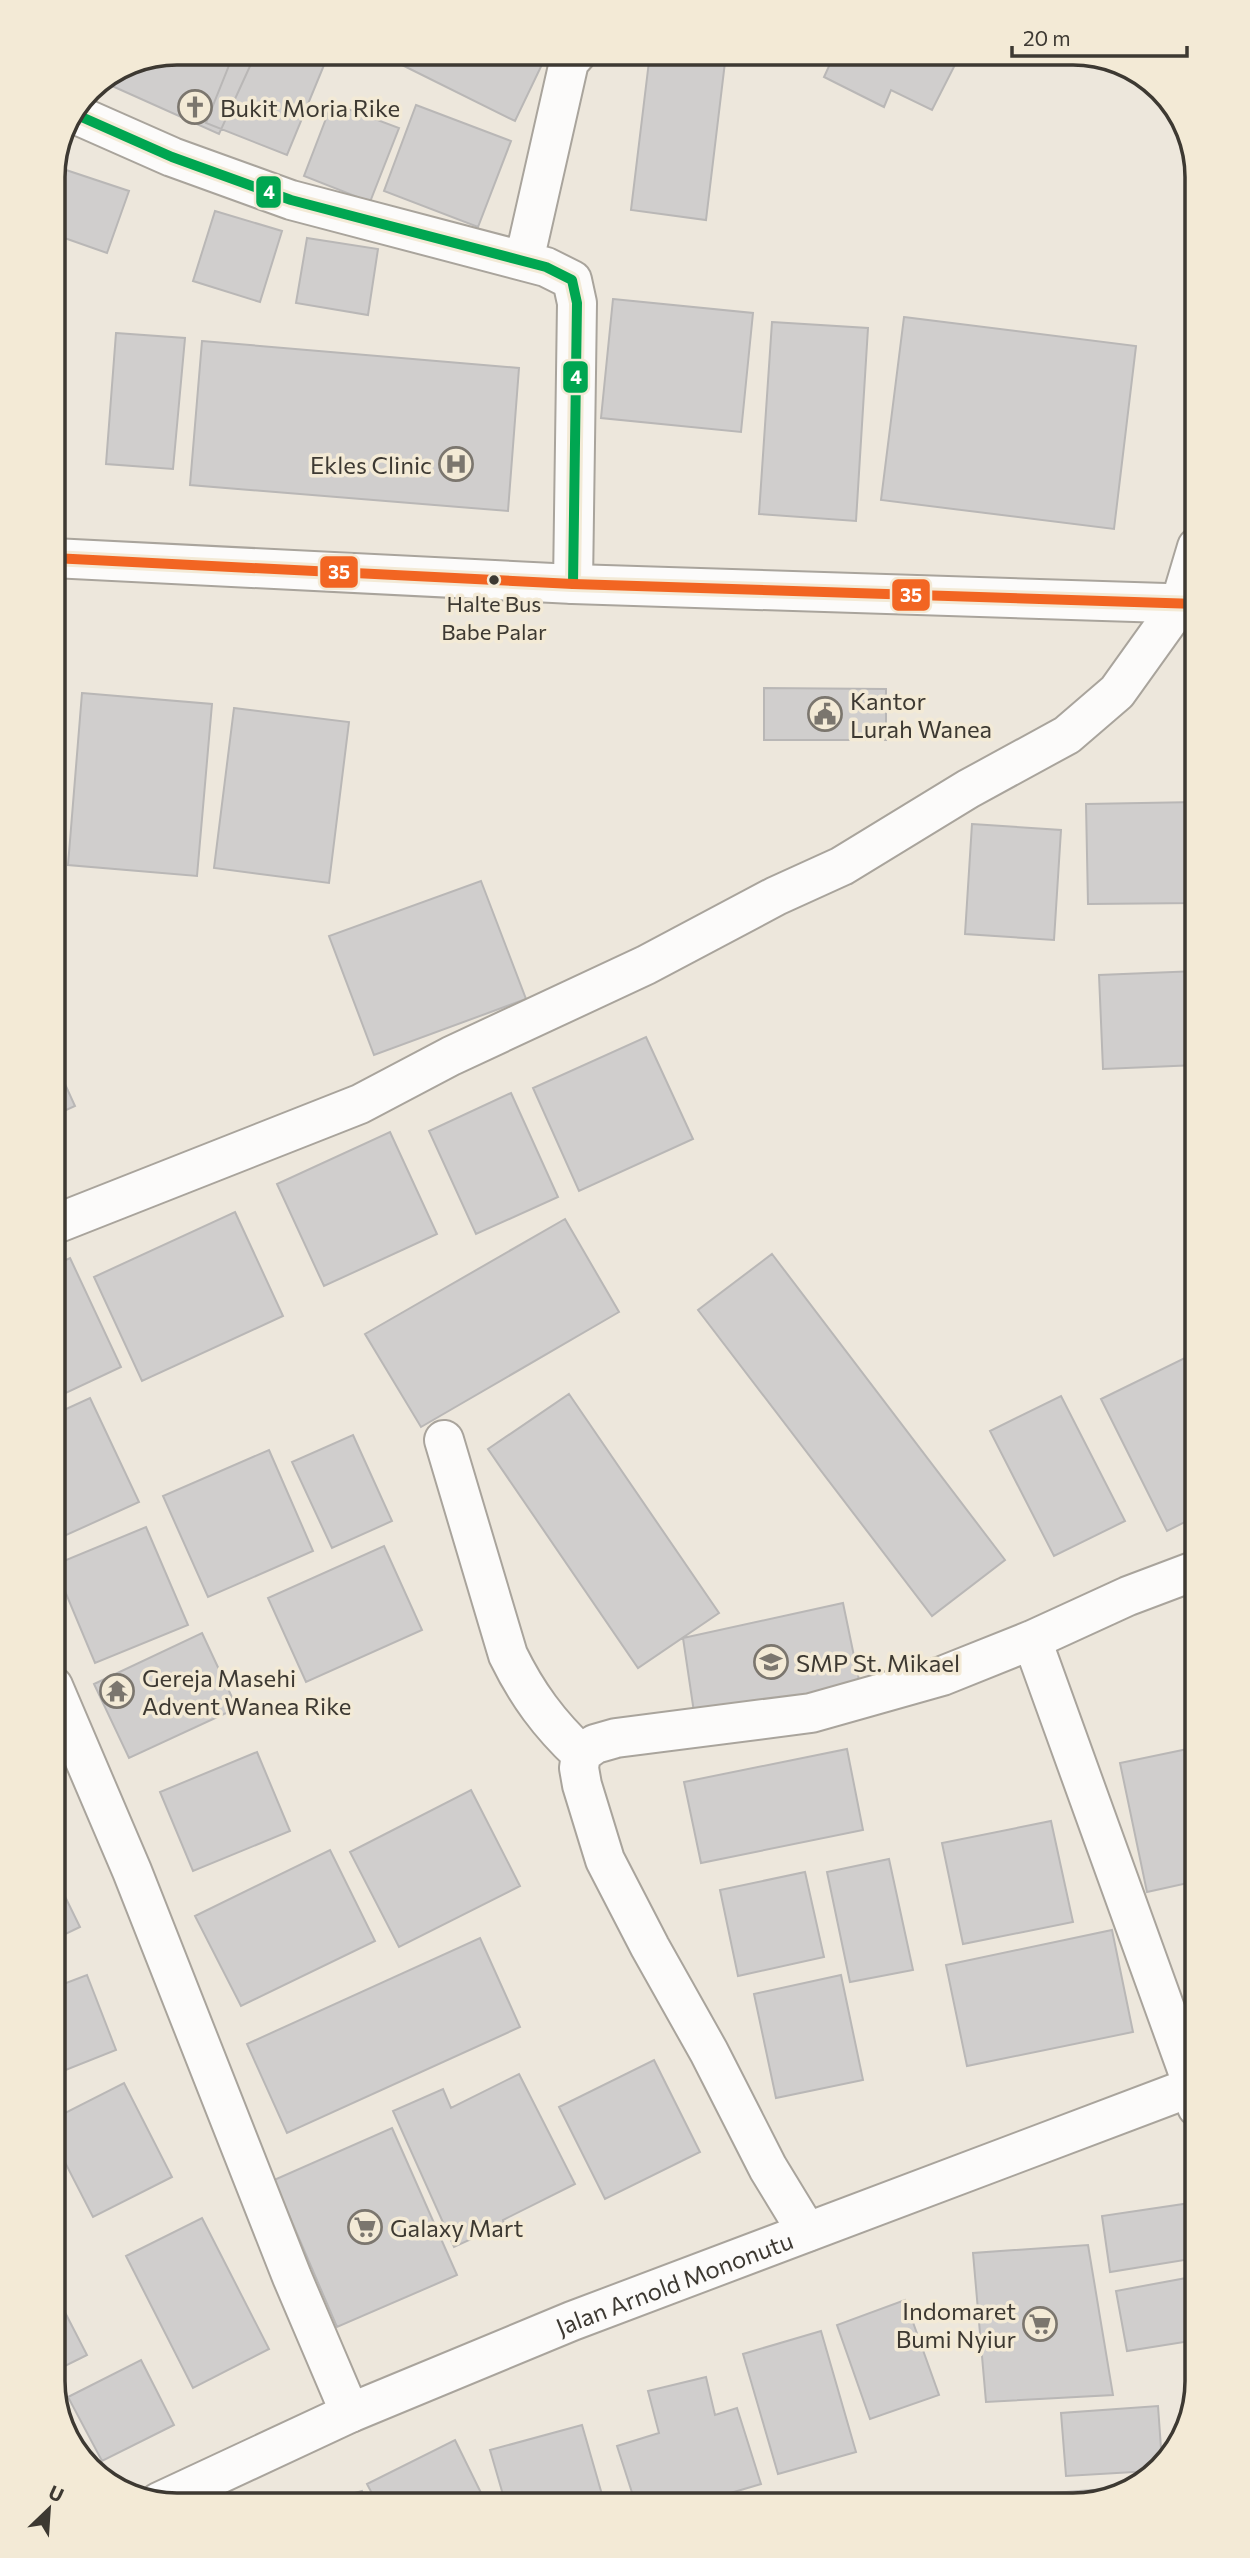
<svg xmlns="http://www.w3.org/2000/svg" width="1250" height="2558" font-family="Commissioner,sans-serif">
<rect width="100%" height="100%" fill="#ede7dc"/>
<path fill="#d0cecd" stroke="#b9b7b6" stroke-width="2" d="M 177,52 L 256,53 L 219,134 L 101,81 L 130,62 Z
M 234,53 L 329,53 L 287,155 L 206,123 Z
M 399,53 L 545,53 L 547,54 L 515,121 L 394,61 Z
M 650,53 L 725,62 L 706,220 L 631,210 Z
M 835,53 L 961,53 L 932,110 L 891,90 L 884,107 L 824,77 Z
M 332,103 L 399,128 L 370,202 L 304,176 Z
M 416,105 L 511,141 L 478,227 L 384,191 Z
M 54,166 L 129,191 L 107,253 L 53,234 Z
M 215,211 L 282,231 L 260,302 L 193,281 Z
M 307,238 L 378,249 L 368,315 L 296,303 Z
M 613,299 L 753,313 L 741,432 L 601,418 Z
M 904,317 L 1136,346 L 1114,529 L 881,500 Z
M 772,322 L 868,328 L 856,521 L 759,514 Z
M 116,333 L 185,338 L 173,469 L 106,464 Z
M 202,341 L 519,368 L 508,511 L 190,485 Z
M 53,406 L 63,408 L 55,487 L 53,487 Z
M 764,688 L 886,689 L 886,740 L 764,740 Z
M 82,693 L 212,704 L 197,876 L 68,865 Z
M 234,708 L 349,722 L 329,883 L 214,868 Z
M 1197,802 L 1197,903 L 1088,904 L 1086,804 Z
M 972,824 L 1061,830 L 1054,940 L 965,934 Z
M 481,881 L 526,999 L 374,1055 L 329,936 Z
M 1197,971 L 1197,1065 L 1103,1069 L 1099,975 Z
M 646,1037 L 693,1139 L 579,1191 L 533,1088 Z
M 53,1058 L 75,1106 L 53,1116 Z
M 511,1093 L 558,1197 L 476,1234 L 429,1131 Z
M 390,1132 L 437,1234 L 324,1286 L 277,1184 Z
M 235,1212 L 283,1316 L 142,1381 L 94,1277 Z
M 565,1219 L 619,1312 L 421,1427 L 365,1334 Z
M 772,1254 L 1005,1560 L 932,1616 L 698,1310 Z
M 70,1258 L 121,1367 L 53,1399 L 53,1266 Z
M 1197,1352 L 1197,1516 L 1167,1531 L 1101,1399 Z
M 569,1394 L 719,1613 L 638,1668 L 488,1449 Z
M 1061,1396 L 1125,1521 L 1054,1556 L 990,1431 Z
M 90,1398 L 139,1502 L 53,1541 L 53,1415 Z
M 353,1435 L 392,1521 L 332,1548 L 292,1462 Z
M 269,1450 L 313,1551 L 208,1597 L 163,1496 Z
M 146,1527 L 188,1625 L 95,1663 L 54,1565 Z
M 384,1546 L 422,1630 L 306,1682 L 268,1598 Z
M 843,1603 L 860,1685 L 695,1719 L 683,1638 Z
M 202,1633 L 237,1708 L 129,1758 L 94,1684 Z
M 1197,1747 L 1197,1881 L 1147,1892 L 1120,1763 Z
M 847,1749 L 863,1830 L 701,1863 L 684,1782 Z
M 257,1752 L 290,1831 L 193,1871 L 160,1792 Z
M 471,1790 L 520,1886 L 399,1947 L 350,1852 Z
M 1051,1821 L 1073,1922 L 963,1944 L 942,1843 Z
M 330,1850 L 375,1941 L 241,2006 L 195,1916 Z
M 889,1859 L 913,1970 L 850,1982 L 827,1872 Z
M 53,1872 L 80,1927 L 53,1940 Z
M 805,1872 L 824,1957 L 738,1976 L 720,1890 Z
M 1112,1930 L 1133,2032 L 967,2066 L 946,1965 Z
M 480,1938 L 520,2027 L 287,2133 L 247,2044 Z
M 87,1975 L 116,2050 L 53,2075 L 53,1988 Z
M 841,1975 L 863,2080 L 776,2098 L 754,1994 Z
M 654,2060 L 700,2152 L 605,2199 L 559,2107 Z
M 519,2074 L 575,2184 L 503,2220 L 504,2224 L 454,2247 L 393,2111 L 443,2089 L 451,2108 Z
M 124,2083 L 172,2177 L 93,2217 L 53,2139 L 53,2119 Z
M 392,2128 L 457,2275 L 337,2327 L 274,2180 Z
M 53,2198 L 62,2217 L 53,2221 Z
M 1197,2202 L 1197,2258 L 1110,2272 L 1102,2216 Z
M 202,2218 L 269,2349 L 193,2388 L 126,2256 Z
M 1088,2245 L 1113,2395 L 986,2402 L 973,2253 Z
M 1197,2276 L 1197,2340 L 1127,2351 L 1116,2291 Z
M 53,2289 L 87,2355 L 53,2372 Z
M 905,2300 L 939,2395 L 870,2419 L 837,2325 Z
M 821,2331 L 856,2452 L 778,2474 L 743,2354 Z
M 141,2360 L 174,2425 L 102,2461 L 68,2397 Z
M 706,2377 L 715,2415 L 737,2408 L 761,2484 L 690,2505 L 636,2505 L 617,2446 L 659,2433 L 648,2391 Z
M 1158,2406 L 1162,2462 L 1151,2471 L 1066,2476 L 1061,2413 Z
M 58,2411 L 78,2449 L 62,2428 Z
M 582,2425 L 605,2505 L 506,2505 L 490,2450 Z
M 455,2440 L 487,2505 L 378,2505 L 367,2484 Z
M 1132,2487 L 1120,2496 L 1073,2506 L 1042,2505 L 1041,2494 Z
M 362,2491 L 366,2505 L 311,2505 Z
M 995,2502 L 995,2505 L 907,2505 L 907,2503 Z"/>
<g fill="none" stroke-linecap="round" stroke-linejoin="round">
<g stroke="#a9a49c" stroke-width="42">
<path id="minor" d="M 77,115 L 172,157 L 291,200 L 546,267 L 572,280 L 577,303 L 573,584
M 524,261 L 569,62 L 577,53
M 53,1225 L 360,1104 L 451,1056 L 646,965 L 776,896 L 842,866 L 968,789 L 1067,735 L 1117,692 L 1180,604 L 1197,547
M 444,1440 L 508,1655 C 527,1694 549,1724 581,1754
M 1032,1640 L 1193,2086 L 1197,2107
M 53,1686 L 132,1871 L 292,2277 L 350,2413
M 807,2232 L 768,2168 L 709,2052 L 650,1947 L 605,1860 L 582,1785 L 579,1768 L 581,1754 L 595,1744 L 616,1738 L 811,1713 L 942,1676 L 1032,1640 L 1128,1596 L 1197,1570"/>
</g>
<g stroke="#a9a49c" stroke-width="42">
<g id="tertiary">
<path d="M 53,558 L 573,584 L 1197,604"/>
<path id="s1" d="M 159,2502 L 350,2413 L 572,2321 L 1197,2085"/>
</g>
</g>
<use href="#minor" stroke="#fcfbfa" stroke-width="38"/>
<use href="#tertiary" stroke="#fcfbfa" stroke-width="38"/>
<g stroke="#f3ead6" stroke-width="16">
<path id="bus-1" d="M 77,115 L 172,157 L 291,200 L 546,267 L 572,280 L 577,303 L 573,584"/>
</g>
<g stroke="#f3ead6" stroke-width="16">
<path id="bus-2" d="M 53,558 L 573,584 L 1197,604"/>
</g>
<use href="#bus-1" stroke="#00a651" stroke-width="10"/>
<use href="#bus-2" stroke="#f26522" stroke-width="10"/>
</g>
<defs>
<g id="church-ring" transform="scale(1.75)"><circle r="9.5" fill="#f3ead6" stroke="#7b766e" stroke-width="1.5"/><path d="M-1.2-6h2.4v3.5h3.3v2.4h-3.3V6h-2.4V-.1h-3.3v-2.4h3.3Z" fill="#7b766e"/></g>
<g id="hospital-ring" transform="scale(1.75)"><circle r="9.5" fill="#f3ead6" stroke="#7b766e" stroke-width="1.5"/><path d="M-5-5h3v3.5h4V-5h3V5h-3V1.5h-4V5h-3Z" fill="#7b766e"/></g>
<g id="civic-ring" transform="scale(1.75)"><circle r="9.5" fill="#f3ead6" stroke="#7b766e" stroke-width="1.5"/><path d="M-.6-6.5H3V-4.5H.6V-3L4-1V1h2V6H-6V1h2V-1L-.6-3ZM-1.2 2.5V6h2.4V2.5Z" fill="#7b766e"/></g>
<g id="school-ring" transform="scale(1.75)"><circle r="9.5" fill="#f3ead6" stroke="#7b766e" stroke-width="1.5"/><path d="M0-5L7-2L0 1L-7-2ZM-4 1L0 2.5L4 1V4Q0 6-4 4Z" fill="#7b766e"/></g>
<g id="temple-ring" transform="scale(1.75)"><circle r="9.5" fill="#f3ead6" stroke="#7b766e" stroke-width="1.5"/><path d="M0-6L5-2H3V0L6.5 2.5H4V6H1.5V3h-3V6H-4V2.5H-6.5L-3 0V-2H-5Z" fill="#7b766e"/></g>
<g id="supermarket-ring" transform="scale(1.75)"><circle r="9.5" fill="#f3ead6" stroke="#7b766e" stroke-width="1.5"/><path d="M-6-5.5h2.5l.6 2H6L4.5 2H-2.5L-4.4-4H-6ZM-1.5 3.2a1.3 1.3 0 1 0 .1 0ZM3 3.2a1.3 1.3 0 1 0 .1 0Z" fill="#7b766e"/></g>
</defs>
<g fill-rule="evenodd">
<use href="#church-ring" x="195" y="107"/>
<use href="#hospital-ring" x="456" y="464"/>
<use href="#civic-ring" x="825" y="714"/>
<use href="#school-ring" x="771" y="1662"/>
<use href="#temple-ring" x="117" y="1691"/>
<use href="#supermarket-ring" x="365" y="2227"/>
<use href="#supermarket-ring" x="1040" y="2324"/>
</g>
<circle fill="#3d3932" stroke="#f3ead6" stroke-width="2.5" cx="494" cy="580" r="6"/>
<g text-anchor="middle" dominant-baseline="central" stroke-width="7" stroke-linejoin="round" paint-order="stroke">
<g font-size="22" fill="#3d3932" stroke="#f3ead6">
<text x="494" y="603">Halte Bus<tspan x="494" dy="28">Babe Palar</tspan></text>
</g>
<g font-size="24" fill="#3d3932" stroke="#f3ead6" text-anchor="start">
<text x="220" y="107">Bukit Moria Rike</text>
<text x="432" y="464" text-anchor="end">Ekles Clinic</text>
<text x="850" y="700">Kantor<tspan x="850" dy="28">Lurah Wanea</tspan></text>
<text x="796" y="1662">SMP St. Mikael</text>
<text x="142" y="1677">Gereja Masehi<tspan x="142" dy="28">Advent Wanea Rike</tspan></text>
<text x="390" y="2227">Galaxy Mart</text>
<text x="1016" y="2310" text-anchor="end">Indomaret<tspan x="1016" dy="28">Bumi Nyiur</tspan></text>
</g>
<g font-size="24" fill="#3d3932" stroke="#f3ead6">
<text stroke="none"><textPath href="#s1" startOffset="560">Jalan Arnold Mononutu</textPath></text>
</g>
</g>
<path d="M0 0H1250V2558H0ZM177 65H1073A112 112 0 0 1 1185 177V2381A112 112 0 0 1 1073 2493H177A112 112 0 0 1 65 2381V177A112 112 0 0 1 177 65Z" fill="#f3ead6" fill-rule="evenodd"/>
<path fill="none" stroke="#3d3932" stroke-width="3.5" d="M177 65H1073A112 112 0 0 1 1185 177V2381A112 112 0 0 1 1073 2493H177A112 112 0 0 1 65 2381V177A112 112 0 0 1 177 65Z"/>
<g stroke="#f3ead6" stroke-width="2.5">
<rect x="255" y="175" width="27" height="34" rx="7" fill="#00a651"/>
<rect x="562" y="360" width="27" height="34" rx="7" fill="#00a651"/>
<rect x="319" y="555" width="40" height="34" rx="7" fill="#f26522"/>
<rect x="891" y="578" width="40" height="34" rx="7" fill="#f26522"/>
</g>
<g font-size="19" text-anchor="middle" font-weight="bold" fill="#fff">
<text x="269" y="199">4</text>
<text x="576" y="384">4</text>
<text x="339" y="579">35</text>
<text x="911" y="602">35</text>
</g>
<g transform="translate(49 2509) rotate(25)" stroke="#f3ead6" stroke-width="5" paint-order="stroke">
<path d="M0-5L12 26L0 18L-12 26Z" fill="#3d3932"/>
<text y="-10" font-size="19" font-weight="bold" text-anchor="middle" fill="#3d3932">U</text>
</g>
<path d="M1012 46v10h175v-10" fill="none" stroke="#3d3932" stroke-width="3.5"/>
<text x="1023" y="46" font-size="21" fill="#3d3932" stroke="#f3ead6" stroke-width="5" paint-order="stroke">20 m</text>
</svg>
